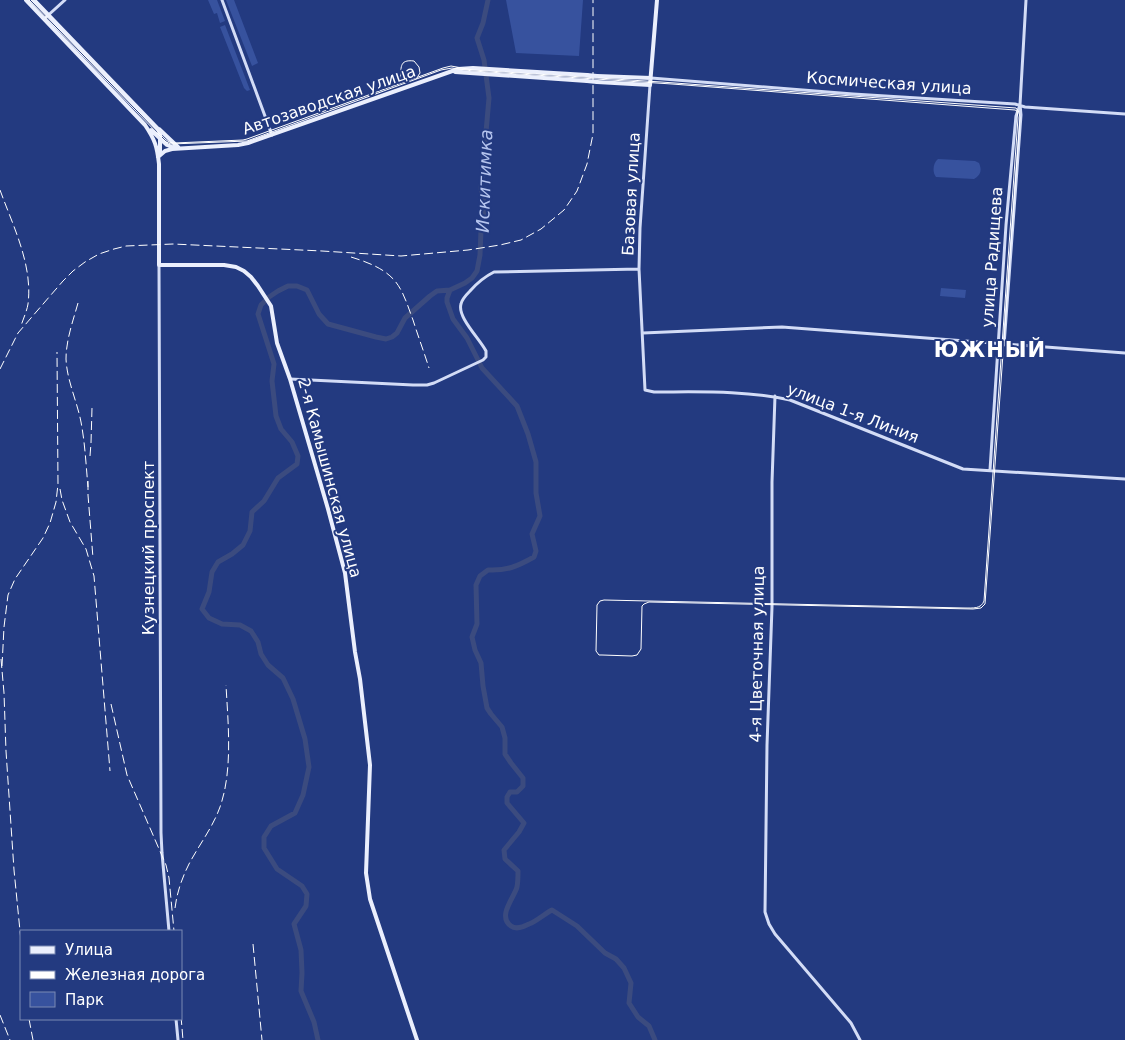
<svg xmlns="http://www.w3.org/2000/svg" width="1125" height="1040" font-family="'DejaVu Sans',sans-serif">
<rect width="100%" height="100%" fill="#233a80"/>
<path fill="#37529e" d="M 208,0 L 217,0 L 225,21 L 220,23 L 217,13 L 214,14 Z
M 226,0 L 234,0 L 258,63 L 252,66 Z
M 506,0 L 583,0 L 579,56 L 516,53 Z
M 225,25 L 250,90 L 247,91 L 244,88 L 220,27 Z
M 938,159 L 975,161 L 979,163 C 982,170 981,175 974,179 L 936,177 C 932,172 933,163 938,159 Z
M 941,288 L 966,290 L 965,298 L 940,296 Z"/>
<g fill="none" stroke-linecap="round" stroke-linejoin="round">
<path stroke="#3b4b7f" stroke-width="5" d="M 450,290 L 447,298 L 447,302 L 453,319 L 467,338 L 482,368 L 517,406 L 528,434 L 536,462 L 536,493 L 540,516 L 532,534 L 536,551 L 534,557 C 518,566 507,571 488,570 L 480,576 L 476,585 L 477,624 L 472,637 L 475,650 L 481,663 L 483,686 L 487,708 L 491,714 L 502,727 L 505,738 L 505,754 L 511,763 L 523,778 L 523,786 L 517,792 L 510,792 L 507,797 L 507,803 L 524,823 L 519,832 L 504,850 L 505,859 L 518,871 C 518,876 518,882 517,887 C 514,898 497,916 511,926 C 516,930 523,927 529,924 C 537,921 544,914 552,910 L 577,926 L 605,953 L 616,959 L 624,968 L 631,983 L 629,1003 L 638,1017 L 649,1026 L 655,1040
M 318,1040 L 314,1022 L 301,991 L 302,973 L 301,950 L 294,924 L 306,906 L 307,894 L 302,886 L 277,869 L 264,848 L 264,837 L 271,826 L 295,813 L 303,795 L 309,767 L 305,739 L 293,699 L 283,678 L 268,665 L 261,654 L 258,642 L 251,631 L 240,625 L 222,624 L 209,618 L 202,609 L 209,592 L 212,572 L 218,562 L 232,554 L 243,545 L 250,531 L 252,512 L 264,501 L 278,478 L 297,464 L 298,456 L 292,442 L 281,429 L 276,416 L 272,381 L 274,364 L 258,314 L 261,305 L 269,297 L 278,291 L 288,286 L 297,286 L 307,290 L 319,314 L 328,324 L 376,337 L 386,339 L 392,337 L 397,333 L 405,318 L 430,296 L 437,291 L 450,290 L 465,283 L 472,278 L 477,271 L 480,255 L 481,230 L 485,205 L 481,189 L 489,98 L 484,60 L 477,38 L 483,23 L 488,0"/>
<path stroke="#d3dcf6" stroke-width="3" d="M 222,0 L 272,135
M 44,19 L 65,0
M 651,78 L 853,94 L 1015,104 L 1025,107 L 1125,114
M 650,85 L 640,228 L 639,269 L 645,390 L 654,392 C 699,392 745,390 790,400 L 963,469 L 1125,479
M 159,265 L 161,833 L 162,853 L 169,931
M 643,333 L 782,327 L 1125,353
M 1004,345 L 1021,115 L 1020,105 L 1026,0
M 290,379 L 413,385 L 427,385 L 434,383 L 483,360 L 486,357 L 486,351 C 480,339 457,317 461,304 C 462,299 466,295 470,291 C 477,283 484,277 494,272 L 639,269
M 775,396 L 772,482 L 772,607 L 767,745 L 765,912 L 769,924 L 775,934 L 851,1023 L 860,1040
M 990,470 L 1006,225 L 1016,116 L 1020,105
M 176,1019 L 178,1040"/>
<path stroke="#ebeffd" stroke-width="4" d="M 26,0 L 145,125 C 155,140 157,146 159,164 L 159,265 L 224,265 L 236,267 L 244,271 L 251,277 L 258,286 L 271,306 L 277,343 L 290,379 L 328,509 L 345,573 L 355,652 L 360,679 L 370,765 L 366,873 L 370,899 L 417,1040
M 34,0 L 158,129 L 160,134 L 160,154
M 455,72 L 587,81
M 597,76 L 651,78
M 597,82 L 650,85 L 657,0
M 159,129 L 179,148
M 151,130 L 167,145 L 175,148
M 158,157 L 165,151 L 172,149 L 238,145 L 248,143 L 458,69 L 473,68 L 587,75"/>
<path stroke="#fff" stroke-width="1" d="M 29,0 L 160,136 L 166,142 L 171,144 L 247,141 L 441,70 L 452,68 L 473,71 L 672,84 L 1015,110 L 1017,111 L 1018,118 L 984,601 C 981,609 973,608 965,608 L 604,600 L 600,601 L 597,605 L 596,651 L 599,655 L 602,655 L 632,656 L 637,655 L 641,649 L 642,606 L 644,604 L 649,602 L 973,609 L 981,608 L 985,604 L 1020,118 L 1019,112 L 1016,108 L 661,82 L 473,70 L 451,66 L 443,68 L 247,139 L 243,140 L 174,143 L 169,142 L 165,139 L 31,0
M 395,85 C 398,83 399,82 400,78 C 402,69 398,59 414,61 L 419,67 L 420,73 L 416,79"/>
<path stroke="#fff" stroke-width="1" stroke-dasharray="9 4" stroke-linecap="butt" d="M 0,190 C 13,226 33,265 28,304 C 27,311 23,319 21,326
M 351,257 C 367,262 384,268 395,281 C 404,292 408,307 413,320 C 418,336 424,352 429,368
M 78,303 C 73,321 66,340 66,359 C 67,381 77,401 81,422 C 85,443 86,465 88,487
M 0,369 L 18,333 L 63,281 L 73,271 L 85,262 L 99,254 L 114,249 L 126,246 L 173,244 L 322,251 L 401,256 L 468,250 L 500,245 L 521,240 L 541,229 L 564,210 L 577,191 L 587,164 L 593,134 L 593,0
M 90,456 L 91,443 L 92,408
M 88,481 L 88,495 L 93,558
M 60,489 L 62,500 L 70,522 L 86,549 L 94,576 L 110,771
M 1,659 L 4,693 L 6,751 L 14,870 L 21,941
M 2,666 L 4,627 L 8,595 L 15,579 L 43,538 L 50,523 L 56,502 L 58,484 L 57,352
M 111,704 L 127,775 L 166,865 L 169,878 L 174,931
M 175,908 C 177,892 182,878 189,864 C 199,845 213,827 220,807 C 233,770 228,723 226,685
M 253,944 L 262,1040
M 0,1015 L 10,1040
M 181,1016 L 183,1040
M 29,1019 L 33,1040"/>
<path stroke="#ebeffd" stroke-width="4" d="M 587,75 L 597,76
M 587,81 L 597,82"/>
</g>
<g text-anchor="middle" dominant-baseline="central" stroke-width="4" stroke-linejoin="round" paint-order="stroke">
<g font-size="16" fill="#fff" stroke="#233a80">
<text transform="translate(889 83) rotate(4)">Космическая улица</text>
<text transform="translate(329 100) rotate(-19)">Автозаводская улица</text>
<text transform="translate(631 194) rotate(-87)">Базовая улица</text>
<text transform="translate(992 257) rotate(-86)">улица Радищева</text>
<text transform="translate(853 413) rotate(21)">улица 1-я Линия</text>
<text transform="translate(330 478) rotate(75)">2-я Камышинская улица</text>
<text transform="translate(148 548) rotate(-90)">Кузнецкий проспект</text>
<text transform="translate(757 654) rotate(-89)">4-я Цветочная улица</text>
</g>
<g font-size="18" font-style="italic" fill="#b5c4ee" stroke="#233a80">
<text transform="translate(484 181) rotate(-88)">Искитимка</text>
</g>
<g font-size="21" font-weight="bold" letter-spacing="1" fill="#fff" stroke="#233a80">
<text x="990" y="350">ЮЖНЫЙ</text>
</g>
</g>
<rect x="20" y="930" width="162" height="90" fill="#233a80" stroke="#7b89b3"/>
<rect x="30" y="946" width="25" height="8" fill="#ebeffd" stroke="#7b89b3"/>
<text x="65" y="955" font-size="15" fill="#ffffff">Улица</text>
<rect x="30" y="971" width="25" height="8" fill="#ffffff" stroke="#7b89b3"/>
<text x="65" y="980" font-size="15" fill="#ffffff">Железная дорога</text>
<rect x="30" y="992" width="25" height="15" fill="#37529e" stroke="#7b89b3"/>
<text x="65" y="1005" font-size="15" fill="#ffffff">Парк</text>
</svg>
